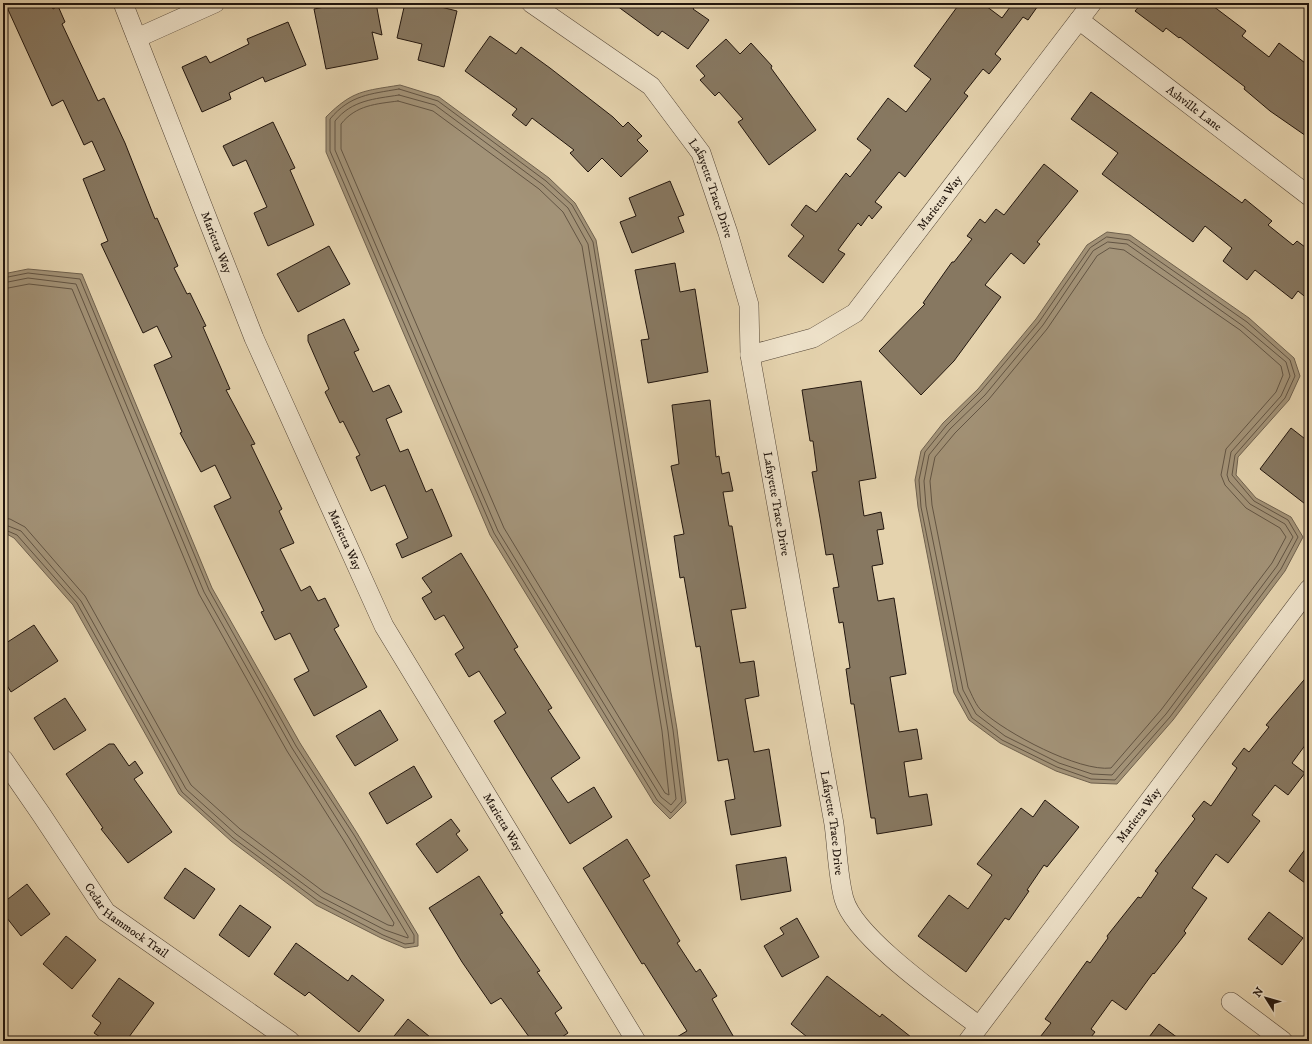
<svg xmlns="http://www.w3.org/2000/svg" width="1312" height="1044" font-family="'IM FELL DW Pica',serif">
<rect width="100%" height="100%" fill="#e5d3ae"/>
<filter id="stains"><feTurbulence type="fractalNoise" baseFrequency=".005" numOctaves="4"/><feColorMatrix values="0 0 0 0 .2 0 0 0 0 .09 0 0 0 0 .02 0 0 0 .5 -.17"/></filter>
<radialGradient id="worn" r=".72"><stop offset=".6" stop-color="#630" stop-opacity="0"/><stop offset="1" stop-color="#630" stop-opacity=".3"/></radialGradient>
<path fill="#a39378" stroke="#6f614e" d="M 400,85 L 439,97 L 549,178 L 575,203 L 596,240 L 677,729 L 686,803 L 670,819 L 654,803 L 490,535 L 326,152 L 326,117 C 353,90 364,91 400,85 Z
M 1107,232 L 1130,235 L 1249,318 L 1294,358 L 1300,376 L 1289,400 L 1238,457 L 1236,475 L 1256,498 L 1291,517 L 1303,537 L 1285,571 L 1173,720 L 1117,784 L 1091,783 L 1056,771 L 1000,743 L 969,720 L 954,693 L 918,507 L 915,480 L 921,451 L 943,423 L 978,389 L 1036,319 L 1087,245 Z
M 28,269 L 82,274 L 212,588 L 300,743 L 357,833 L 418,935 L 418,946 L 405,948 L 381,938 L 316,905 L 231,841 L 179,794 L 73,605 L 14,538 L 3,532 L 3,274 Z"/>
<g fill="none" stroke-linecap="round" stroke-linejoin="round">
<path stroke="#625443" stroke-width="1" d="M 399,89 L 438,101 L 546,181 L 572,205 L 593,242 L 673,730 L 682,801 L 671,813 L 657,800 L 494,533 L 330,151 L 330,119 C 350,95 370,94 399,89 Z
M 399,95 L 435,105 L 543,185 L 568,208 L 588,244 L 668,731 L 676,799 L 671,805 L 661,797 L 498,531 L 335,150 L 335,121 C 352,100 374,99 399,95 Z
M 398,101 L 433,111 L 539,189 L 563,212 L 582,246 L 662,731 L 669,795 L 665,793 L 504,528 L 341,149 L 341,124 C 356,105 376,104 398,101 Z
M 1107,237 L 1129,240 L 1247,322 L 1290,360 L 1295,376 L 1285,398 L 1235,455 L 1232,475 L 1254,501 L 1288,520 L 1298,537 L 1281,569 L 1170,717 L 1115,780 L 1091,779 L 1057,767 L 1002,740 L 972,718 L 958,691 L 921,507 L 919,480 L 925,452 L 946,426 L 981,391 L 1039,322 L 1090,248 Z
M 1108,242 L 1127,244 L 1243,326 L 1286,362 L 1290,376 L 1281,396 L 1231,452 L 1227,475 L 1229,481 L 1250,504 L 1285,524 L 1293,537 L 1277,566 L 1166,714 L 1112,775 L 1092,774 L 1059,763 L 1005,736 L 976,714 L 963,690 L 926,506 L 924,481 L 929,455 L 950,429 L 985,395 L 1043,325 L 1093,251 Z
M 1110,248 L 1124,250 L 1240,330 L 1281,366 L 1283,375 L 1276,392 L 1226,449 L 1221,475 L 1225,485 L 1246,508 L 1280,528 L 1286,537 L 1272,563 L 1161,710 L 1111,768 C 1079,772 1006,733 982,711 C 976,706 972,695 968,687 L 932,505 L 930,481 L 935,457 L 955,433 L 989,399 L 1047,329 L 1097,256 Z
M 3,278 L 28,273 L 80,279 L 209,590 L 296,746 L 354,835 L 414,935 L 414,943 L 405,944 L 383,935 L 318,901 L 233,838 L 182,792 L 77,603 L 17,535 L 3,529
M 3,283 L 28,278 L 76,284 L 204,592 L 292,748 L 349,838 L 408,936 L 408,938 L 385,930 L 321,897 L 236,834 L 186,789 L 81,601 L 21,531 L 3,524
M 3,289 L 29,284 L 72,289 L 199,594 L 287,751 L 344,841 L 394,923 L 393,926 L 388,925 L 324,892 L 240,829 L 191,785 L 85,596 L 25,527 L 10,519 L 3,518"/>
</g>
<path fill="#877861" stroke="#22160e" d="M 5,3 L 50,3 L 53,9 L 58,6 L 65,22 L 62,24 L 98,101 L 104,98 L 125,143 L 155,219 L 157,218 L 178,266 L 174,268 L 187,294 L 190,293 L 206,326 L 203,327 L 230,389 L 226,390 L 255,444 L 251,445 L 282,509 L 279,511 L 294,543 L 280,549 L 301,591 L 310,586 L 318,601 L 325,598 L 339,626 L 334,629 L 367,687 L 314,716 L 294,679 L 309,671 L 290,633 L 275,640 L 261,612 L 264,611 L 214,506 L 231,498 L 215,465 L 201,472 L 180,433 L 182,432 L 154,365 L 172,357 L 157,326 L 143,333 L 101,244 L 108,241 L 83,179 L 105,170 L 92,141 L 84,145 L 63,100 L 52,106 Z
M 346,3 L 376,3 L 382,35 L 372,32 L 378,59 L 326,69 L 314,9 Z
M 405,3 L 442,3 L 441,7 L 457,11 L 444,67 L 418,60 L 422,44 L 397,38 Z
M 613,3 L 698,3 L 693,9 L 709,20 L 688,49 L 662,31 L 658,36 Z
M 960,3 L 982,3 L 1002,18 L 1010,7 L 1005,3 L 1040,3 L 1028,20 L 1023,17 L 995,54 L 1001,59 L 989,74 L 983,69 L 964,93 L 968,96 L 905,177 L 899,172 L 875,202 L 882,207 L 872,219 L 869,215 L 861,226 L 858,223 L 838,250 L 845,254 L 823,283 L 788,256 L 804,236 L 791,225 L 806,205 L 816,212 L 846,173 L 850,177 L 871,150 L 857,139 L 888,98 L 906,112 L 931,79 L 914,66 Z
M 1142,3 L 1209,3 L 1246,31 L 1242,36 L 1269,57 L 1279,43 L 1309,66 L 1309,138 L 1270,111 L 1244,89 L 1245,87 L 1180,37 L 1179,38 L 1166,28 L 1163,32 L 1135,11 Z
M 288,22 L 306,65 L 265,82 L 263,77 L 229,93 L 231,99 L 202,112 L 182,67 L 206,56 L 210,63 L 249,44 L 247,39 Z
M 490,36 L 516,54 L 521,47 L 550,68 L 613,117 L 623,127 L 628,122 L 642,136 L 637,140 L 648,151 L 621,177 L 602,158 L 588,172 L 570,153 L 574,150 L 532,118 L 526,126 L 512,115 L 517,109 L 465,71 Z
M 726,39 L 740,54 L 751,43 L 772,66 L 771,68 L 816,130 L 769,165 L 738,122 L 743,119 L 719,92 L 715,96 L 700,80 L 705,76 L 696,66 Z
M 1091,92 L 1242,203 L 1245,199 L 1272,221 L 1268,225 L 1293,245 L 1297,241 L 1309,250 L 1309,300 L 1298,291 L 1292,299 L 1255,270 L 1247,280 L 1223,261 L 1232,248 L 1205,226 L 1193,242 L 1102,174 L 1118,153 L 1071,119 Z
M 273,122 L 295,168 L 290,170 L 314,225 L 268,246 L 254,213 L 267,207 L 246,160 L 233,166 L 223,146 Z
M 1044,164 L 1078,191 L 1037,242 L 1040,244 L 1024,264 L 1011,253 L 985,285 L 1001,297 L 954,361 L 921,395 L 879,351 L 925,304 L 923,303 L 952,262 L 954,262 L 972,239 L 967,236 L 980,219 L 985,223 L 996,209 L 1004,215 Z
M 670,181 L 684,215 L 678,217 L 684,232 L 632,253 L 620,222 L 636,216 L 629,198 Z
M 329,246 L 350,284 L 298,312 L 277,274 Z
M 675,263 L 680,292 L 695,289 L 708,372 L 648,383 L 641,340 L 649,339 L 635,270 Z
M 344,319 L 359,350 L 354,352 L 373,392 L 389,385 L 402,412 L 386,419 L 400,452 L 408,449 L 426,492 L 432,489 L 452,536 L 402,558 L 396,544 L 408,538 L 385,485 L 371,491 L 356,457 L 360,455 L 343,421 L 340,423 L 325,392 L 329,389 L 308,341 L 308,335 Z
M 861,381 L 876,478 L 859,481 L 864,516 L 881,512 L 884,529 L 877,530 L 883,564 L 872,566 L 878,601 L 894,598 L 906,674 L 890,677 L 899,732 L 917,729 L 922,759 L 904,762 L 909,797 L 927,794 L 932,825 L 877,834 L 875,818 L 871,818 L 854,704 L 851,704 L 846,669 L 850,668 L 843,622 L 839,623 L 833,588 L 839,587 L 833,554 L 826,555 L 820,518 L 812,472 L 817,471 L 813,441 L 810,441 L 802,390 Z
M 710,400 L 716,457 L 719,456 L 722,474 L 729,472 L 733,491 L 723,492 L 729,526 L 732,526 L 746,608 L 731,610 L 740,663 L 754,661 L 759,696 L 745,699 L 754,752 L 769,749 L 781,826 L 731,835 L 725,801 L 735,799 L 728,759 L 718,761 L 700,646 L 696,647 L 684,577 L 680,578 L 674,536 L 684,534 L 671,466 L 679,464 L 672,405 Z
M 1291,428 L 1309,442 L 1309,507 L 1260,469 Z
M 461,553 L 518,647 L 514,649 L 552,708 L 548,710 L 580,758 L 551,778 L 568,803 L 594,787 L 612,817 L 570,844 L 494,721 L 506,713 L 479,671 L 469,677 L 455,654 L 464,648 L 444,615 L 435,620 L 422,598 L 432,592 L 422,578 Z
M 34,625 L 58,661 L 11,692 L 3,679 L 3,645 Z
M 1309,674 L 1309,740 L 1292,763 L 1305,773 L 1288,795 L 1275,785 L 1252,815 L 1260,821 L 1228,863 L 1216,854 L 1192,888 L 1207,898 L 1184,931 L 1186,933 L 1154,974 L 1153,973 L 1126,1010 L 1112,1000 L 1091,1029 L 1095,1032 L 1088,1041 L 1037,1041 L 1051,1023 L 1045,1019 L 1087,961 L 1090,963 L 1108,938 L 1107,936 L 1138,897 L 1141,898 L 1158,873 L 1155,871 L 1195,819 L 1192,816 L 1204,801 L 1211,806 L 1237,768 L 1232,764 L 1244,748 L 1249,752 L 1269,727 L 1266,725 Z
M 65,698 L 86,730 L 54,750 L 34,718 Z
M 380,710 L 398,740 L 355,766 L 336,736 Z
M 109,744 L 114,744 L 129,766 L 135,761 L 143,773 L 134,779 L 172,832 L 128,863 L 101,829 L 103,828 L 66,774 Z
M 414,766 L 432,797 L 387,824 L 369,793 Z
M 1045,800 L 1079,827 L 1047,867 L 1044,865 L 1027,890 L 1029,891 L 1009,920 L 1005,918 L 966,972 L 918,936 L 949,895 L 968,909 L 992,875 L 977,864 L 1021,808 L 1033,817 Z
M 451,819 L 460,831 L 456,834 L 468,850 L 437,873 L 416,844 Z
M 627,839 L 650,876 L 643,880 L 680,941 L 677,943 L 696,972 L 700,969 L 717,996 L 712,999 L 736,1041 L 670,1041 L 687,1031 L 644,963 L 642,964 L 583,868 Z
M 1309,844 L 1309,886 L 1289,871 Z
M 786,857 L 791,891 L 741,900 L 736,865 Z
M 185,868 L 215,889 L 194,919 L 164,898 Z
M 479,876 L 503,913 L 500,914 L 540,971 L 537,972 L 562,1008 L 555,1013 L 568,1033 L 556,1041 L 532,1041 L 501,998 L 491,1004 L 462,962 L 429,908 Z
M 27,884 L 50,914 L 21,936 L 3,913 L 3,903 Z
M 240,905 L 271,927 L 249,957 L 219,935 Z
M 1269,912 L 1303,938 L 1282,965 L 1248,939 Z
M 797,918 L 819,957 L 782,977 L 764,946 L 784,934 L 780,928 Z
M 66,936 L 96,960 L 72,989 L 43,964 Z
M 296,943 L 348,981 L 352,975 L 384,1000 L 359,1032 L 309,992 L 305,996 L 274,974 Z
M 827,976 L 880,1017 L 882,1014 L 916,1041 L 812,1041 L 791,1024 Z
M 119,978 L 154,1003 L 126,1041 L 106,1041 L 94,1033 L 101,1023 L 92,1016 Z
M 408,1019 L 435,1041 L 390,1041 Z
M 1159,1024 L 1182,1041 L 1146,1041 Z"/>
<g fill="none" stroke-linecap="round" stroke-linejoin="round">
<g stroke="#534536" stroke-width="20">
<g id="minor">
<path id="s1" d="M 123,3 L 254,338 L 384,626 L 636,1041"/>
<path id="s2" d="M 531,3 L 651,86 L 701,153 L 728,233 L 749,305 L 750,355 L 834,824 C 837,846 838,878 844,899 C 855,938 945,1000 979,1026"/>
<path id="s3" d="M 1079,20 L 1309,196"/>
<path d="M 137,38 L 215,3"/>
<path id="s4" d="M 750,355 L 813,338 L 855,313 L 1092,3"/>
<path id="s5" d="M 3,759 L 41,814 L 106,912 L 290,1041"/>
<path d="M 1231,1002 L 1283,1041"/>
<path id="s6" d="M 968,1041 L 1309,589"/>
</g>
</g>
<use href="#minor" stroke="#eee2ca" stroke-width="19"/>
</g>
<g text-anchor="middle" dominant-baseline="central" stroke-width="3" stroke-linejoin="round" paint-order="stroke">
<g font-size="12" fill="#22160e" stroke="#eee2ca">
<text stroke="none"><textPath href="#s3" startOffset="145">Ashville Lane</textPath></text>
<text stroke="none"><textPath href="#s2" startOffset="266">Lafayette Trace Drive</textPath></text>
<text stroke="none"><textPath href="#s4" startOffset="253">Marietta Way</textPath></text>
<text stroke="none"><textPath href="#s1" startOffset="257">Marietta Way</textPath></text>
<text stroke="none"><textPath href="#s2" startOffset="590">Lafayette Trace Drive</textPath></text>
<text stroke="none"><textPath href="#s1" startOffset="581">Marietta Way</textPath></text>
<text stroke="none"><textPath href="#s6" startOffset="283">Marietta Way</textPath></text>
<text stroke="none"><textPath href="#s1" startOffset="905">Marietta Way</textPath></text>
<text stroke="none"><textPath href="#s2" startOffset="914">Lafayette Trace Drive</textPath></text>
<text stroke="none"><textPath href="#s5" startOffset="205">Cedar Hammock Trail</textPath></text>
</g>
</g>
<rect width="1312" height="1044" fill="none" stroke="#e5d3ae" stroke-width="16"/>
<rect x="4" y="4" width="1304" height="1036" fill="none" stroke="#22160e" stroke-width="2"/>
<rect x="8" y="8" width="1296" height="1028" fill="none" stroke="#22160e"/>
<g transform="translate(1266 998) rotate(307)" stroke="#eee2ca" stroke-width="3" paint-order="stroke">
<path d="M0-3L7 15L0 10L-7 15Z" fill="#22160e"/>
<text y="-6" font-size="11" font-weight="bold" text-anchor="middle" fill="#22160e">N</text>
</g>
<rect width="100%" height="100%" filter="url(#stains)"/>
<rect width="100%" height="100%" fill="url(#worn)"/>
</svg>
